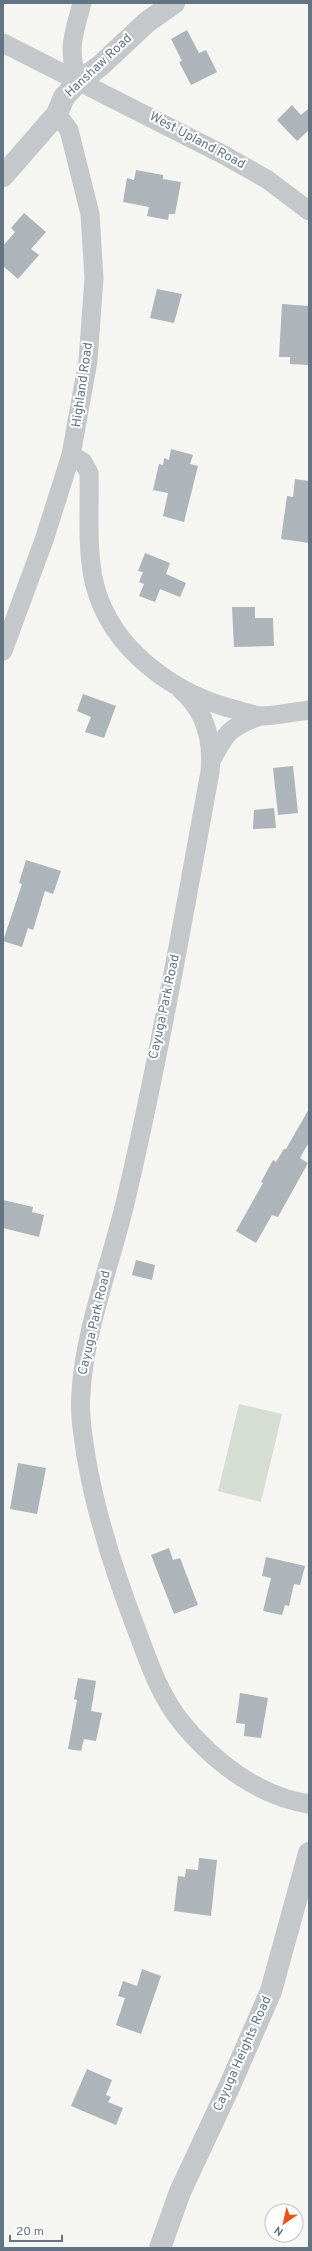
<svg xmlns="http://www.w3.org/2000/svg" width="312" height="2251" font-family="Overpass,sans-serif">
<rect width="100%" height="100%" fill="#f5f5f1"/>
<path fill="#d6ddd2" d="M 239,1404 L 282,1414 L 261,1502 L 218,1491 Z"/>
<path fill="#adb4ba" d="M 187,30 L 199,53 L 206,50 L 217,72 L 191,85 L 179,62 L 182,61 L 171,39 Z
M 292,105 L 301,115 L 309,108 L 309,130 L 297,141 L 277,120 Z
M 136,170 L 163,175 L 163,179 L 181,182 L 175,214 L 169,214 L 168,220 L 147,216 L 149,207 L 123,202 L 127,178 L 134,180 Z
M 24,213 L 46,232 L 31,249 L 39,255 L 18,279 L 3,266 L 3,246 L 15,232 L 11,228 Z
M 157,289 L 182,294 L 174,323 L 150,318 Z
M 282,304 L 309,306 L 309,365 L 290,364 L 290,357 L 279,357 Z
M 171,449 L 193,455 L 190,464 L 198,466 L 184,522 L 163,516 L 168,493 L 153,490 L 159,464 L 163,465 L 164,458 L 169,460 Z
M 295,479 L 309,481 L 309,543 L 281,539 L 287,496 L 293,497 Z
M 145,553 L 170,563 L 166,574 L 186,583 L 180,597 L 160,589 L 155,602 L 139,596 L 144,584 L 139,582 L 143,572 L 138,571 Z
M 232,607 L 255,607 L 255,618 L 273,618 L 274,646 L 234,647 Z
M 83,694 L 116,706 L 104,738 L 85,732 L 91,717 L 77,711 Z
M 293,766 L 298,813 L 278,815 L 273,768 Z
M 274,808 L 276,828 L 253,829 L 254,810 Z
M 26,860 L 61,871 L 53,894 L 45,891 L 33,930 L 28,928 L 22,947 L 3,941 L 22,884 L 19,883 Z
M 309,1109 L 309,1142 L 300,1158 L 308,1163 L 278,1217 L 272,1215 L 256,1243 L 236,1231 L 263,1183 L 261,1182 L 273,1160 L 276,1162 L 284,1149 L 286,1149 Z
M 3,1200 L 33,1207 L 32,1212 L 44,1215 L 39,1237 L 3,1228 Z
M 136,1260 L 155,1265 L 152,1280 L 132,1275 Z
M 18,1463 L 46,1468 L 37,1514 L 10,1509 Z
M 169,1548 L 173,1560 L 180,1558 L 198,1605 L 174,1614 L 151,1555 Z
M 266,1557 L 305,1566 L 300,1585 L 294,1584 L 289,1606 L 285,1605 L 282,1615 L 263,1611 L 271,1578 L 262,1576 Z
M 78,1678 L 96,1681 L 91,1711 L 102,1713 L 96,1741 L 84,1739 L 81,1751 L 68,1749 L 77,1700 L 74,1699 Z
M 240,1693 L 268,1698 L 261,1738 L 244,1736 L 245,1724 L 236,1723 Z
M 199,1858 L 217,1860 L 211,1916 L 174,1911 L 178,1876 L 185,1877 L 186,1869 L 198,1870 Z
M 142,1969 L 161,1976 L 141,2034 L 116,2025 L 125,1998 L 118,1996 L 123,1981 L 137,1986 Z
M 87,2069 L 112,2080 L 106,2095 L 111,2097 L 108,2102 L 123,2108 L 116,2125 L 71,2106 Z"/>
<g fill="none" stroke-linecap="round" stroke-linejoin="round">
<path stroke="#c5c8cb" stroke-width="19" d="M 3,43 L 224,155 L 268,180 L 309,211
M 78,82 C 67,48 73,37 82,3
M 71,455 L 83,462 L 89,473 C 90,510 86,550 95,586 C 112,650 175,695 237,710 C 244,712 253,715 261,716 C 276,716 293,712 309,710
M 3,651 L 44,540 L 71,455 L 88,361 L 94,278 L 90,214 L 69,130 L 57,114
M 180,689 C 205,710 213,740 210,772 C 184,914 159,1058 126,1199 C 112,1260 84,1331 81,1393 C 79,1414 83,1435 86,1456 C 96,1516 115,1574 137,1631 C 149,1663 160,1696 182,1723 C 214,1762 258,1796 309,1804
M 211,761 C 226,732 230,727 260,716"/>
<path stroke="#c5c8cb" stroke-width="22" d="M 3,176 L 57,114 L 64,97 L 78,82 L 100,66 L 147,22 L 174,3
M 160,2248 L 180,2192 L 230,2085 L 271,1991 L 309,1853"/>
</g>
<g text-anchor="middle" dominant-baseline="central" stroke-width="4" stroke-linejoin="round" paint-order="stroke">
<g font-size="13" fill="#637484" stroke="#fff">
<text transform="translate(99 66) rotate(-43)">Hanshaw Road</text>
<text transform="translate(197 141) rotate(28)">West Upland Road</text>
<text transform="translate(83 385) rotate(-82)">Highland Road</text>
<text transform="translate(165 1007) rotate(-78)">Cayuga Park Road</text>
<text transform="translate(95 1323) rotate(-77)">Cayuga Park Road</text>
<text transform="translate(243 2054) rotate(-66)">Cayuga Heights Road</text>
</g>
</g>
<rect width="312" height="2251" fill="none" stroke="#637484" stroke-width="8"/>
<g transform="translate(284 2223) rotate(214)"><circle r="19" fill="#ffffff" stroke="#c1c7ce"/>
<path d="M0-3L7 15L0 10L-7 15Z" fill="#eb531b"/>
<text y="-6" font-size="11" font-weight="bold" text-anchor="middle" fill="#637484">N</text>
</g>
<path d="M10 2235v6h52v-6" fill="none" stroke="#637484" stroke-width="2"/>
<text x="16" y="2235" font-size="12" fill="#637484" stroke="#ffffff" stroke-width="3" paint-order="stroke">20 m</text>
</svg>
